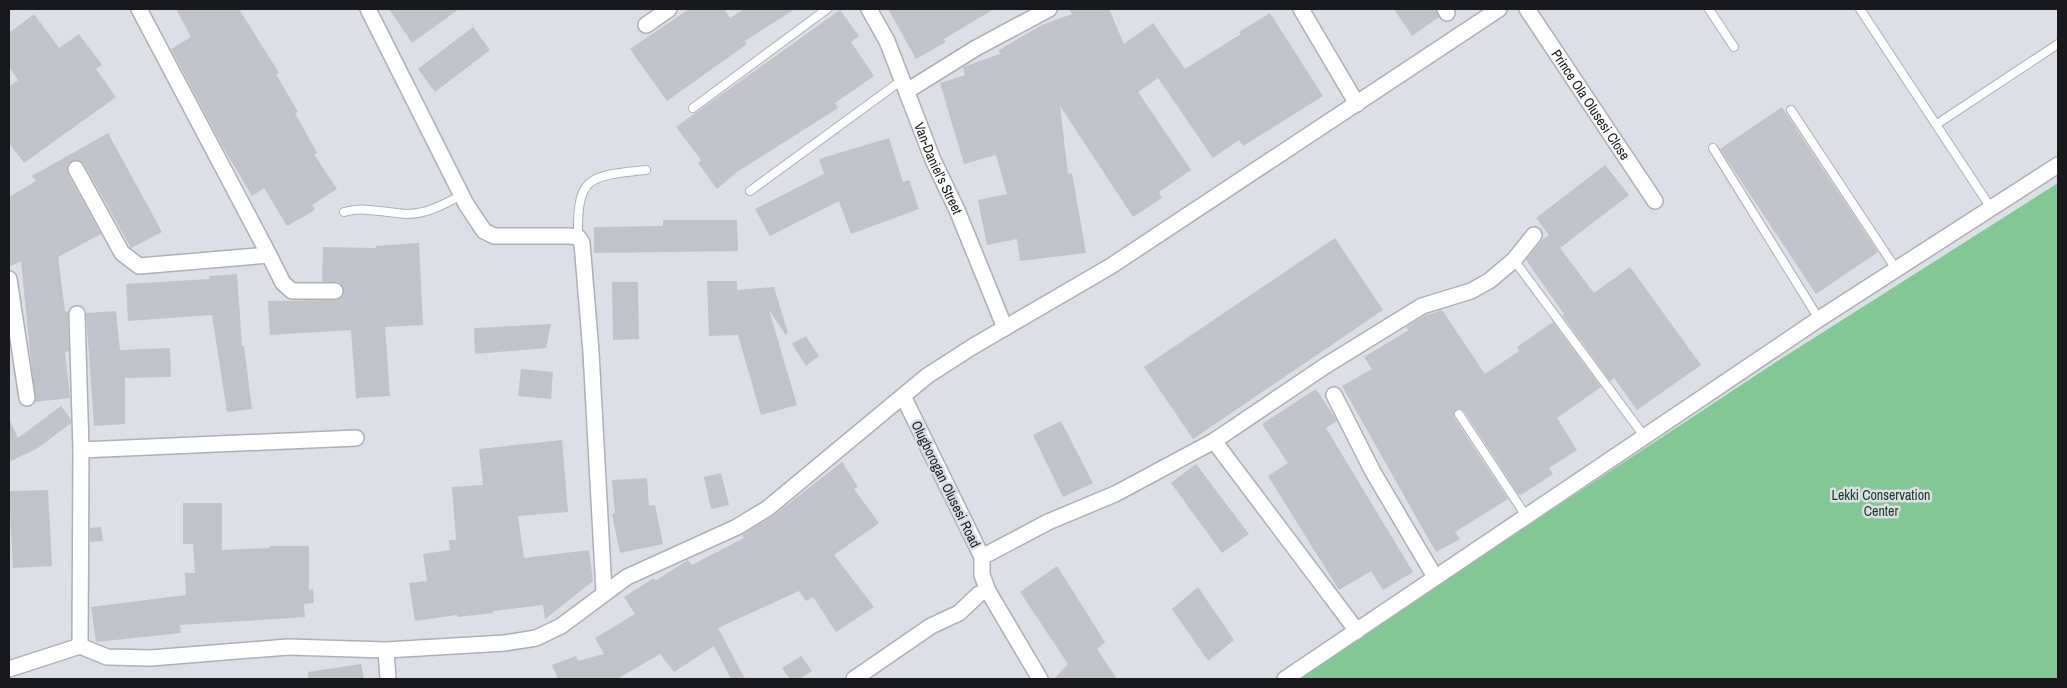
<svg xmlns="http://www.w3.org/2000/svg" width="2067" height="688" font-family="'Archivo Narrow',sans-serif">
<rect width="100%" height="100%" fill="#dddfe6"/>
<path fill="#85c696" d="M 2058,183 L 2058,679 L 1295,679 L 1773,364 Z"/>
<path fill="#c2c2c9" d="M 176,9 L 239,9 L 279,73 L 276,74 L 298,112 L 295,113 L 317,153 L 314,154 L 337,189 L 312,205 L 315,210 L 287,226 L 264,188 L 252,196 L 221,144 L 171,49 L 191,37 Z
M 389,9 L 459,9 L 412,43 Z
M 689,9 L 724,9 L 730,18 L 744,9 L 795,9 L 745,41 L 747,44 L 667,101 L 630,49 Z
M 888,9 L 994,9 L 944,39 L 946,42 L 916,59 Z
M 1069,9 L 1109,9 L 1124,44 L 1153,23 L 1185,69 L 1241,34 L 1239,32 L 1270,13 L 1323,96 L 1243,146 L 1239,140 L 1213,158 L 1158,78 L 1138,92 L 1191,170 L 1159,192 L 1162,198 L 1133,217 L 1060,106 L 1068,174 L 1072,173 L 1086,253 L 1020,261 L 1017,239 L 987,245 L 978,200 L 1007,194 L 996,155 L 964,164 L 940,83 L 965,75 L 963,67 L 1000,54 L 999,50 L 1042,25 L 1072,14 Z
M 1394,9 L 1436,9 L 1439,17 L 1412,36 Z
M 840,10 L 859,36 L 851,42 L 874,76 L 835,103 L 838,108 L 737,172 L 717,189 L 698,163 L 701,160 L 676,127 Z
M 34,14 L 59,48 L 79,34 L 102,65 L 96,69 L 116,97 L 24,163 L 9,143 L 9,87 L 18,80 L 9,67 L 9,33 Z
M 473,27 L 490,50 L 435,92 L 418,69 Z
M 1782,107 L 1878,252 L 1816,294 L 1720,149 Z
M 108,133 L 162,232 L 131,248 L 84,164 L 76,160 L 68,164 L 68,174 L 101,234 L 58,257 L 65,311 L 68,312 L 69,351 L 65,352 L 70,398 L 35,402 L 21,261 L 9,267 L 9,197 L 36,181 L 32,176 Z
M 889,138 L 903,182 L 909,180 L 919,209 L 851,234 L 839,201 L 770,236 L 755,209 L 824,174 L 819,159 Z
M 1605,165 L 1629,195 L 1560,248 L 1594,293 L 1630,267 L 1701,365 L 1637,410 L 1614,378 L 1610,381 L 1562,315 L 1564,314 L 1526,260 L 1542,240 L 1549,235 L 1536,218 Z
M 663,220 L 737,220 L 738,251 L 594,253 L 594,227 L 663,226 Z
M 1335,238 L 1383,310 L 1193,439 L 1144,367 Z
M 419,243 L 423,325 L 385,327 L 390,396 L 356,398 L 351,330 L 270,335 L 268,301 L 335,300 L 343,296 L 344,291 L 340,283 L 322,282 L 323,247 L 376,248 L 376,246 Z
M 237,274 L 242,346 L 244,346 L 252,409 L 227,412 L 212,315 L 128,321 L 126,284 L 210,279 L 209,276 Z
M 707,281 L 737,281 L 737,290 L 774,287 L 788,333 L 785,334 L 769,310 L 797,405 L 761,415 L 738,335 L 709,336 Z
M 612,282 L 638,282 L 639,339 L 613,340 Z
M 1442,310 L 1485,374 L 1519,351 L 1517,347 L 1553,322 L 1601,387 L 1557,418 L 1577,450 L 1549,468 L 1553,474 L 1521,495 L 1518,494 L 1464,411 L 1456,410 L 1454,417 L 1508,499 L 1455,532 L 1460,539 L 1436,552 L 1342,386 L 1372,369 L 1364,357 L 1409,330 L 1406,327 L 1426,315 Z
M 116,311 L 120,350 L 170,348 L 171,377 L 125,378 L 125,424 L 94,426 L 86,313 Z
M 551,324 L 546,348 L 475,354 L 474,328 Z
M 806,336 L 819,356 L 806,366 L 792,344 Z
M 521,369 L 553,372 L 551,399 L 518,396 Z
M 1316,389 L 1337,421 L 1326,428 L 1413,572 L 1383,590 L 1371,571 L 1339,590 L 1268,476 L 1288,463 L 1262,424 Z
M 61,406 L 71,419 L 71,423 L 38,448 L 9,462 L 9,419 L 18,438 Z
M 1061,421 L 1093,483 L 1063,497 L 1033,435 Z
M 562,440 L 568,512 L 518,516 L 524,558 L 589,550 L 593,581 L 545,619 L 543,605 L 493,611 L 493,613 L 458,617 L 457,615 L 415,621 L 409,583 L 427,581 L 423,554 L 450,550 L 449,540 L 456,540 L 452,487 L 483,485 L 479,449 Z
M 842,462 L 858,487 L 854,489 L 879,523 L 834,555 L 874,607 L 836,632 L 813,597 L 806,601 L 799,591 L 718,628 L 745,679 L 731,679 L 714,646 L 674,672 L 660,654 L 617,679 L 558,679 L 552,665 L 576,656 L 578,661 L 604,654 L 595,638 L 635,614 L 624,597 L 654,578 L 655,581 L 688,560 L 692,565 L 744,538 L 742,535 L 774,515 Z
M 1196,464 L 1249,534 L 1222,553 L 1171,483 Z
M 721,473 L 729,505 L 711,509 L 704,477 Z
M 647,478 L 649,506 L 655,505 L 663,544 L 620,553 L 612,514 L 615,513 L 612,480 Z
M 48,490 L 52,566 L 13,568 L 9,491 Z
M 183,503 L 222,503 L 222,550 L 269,548 L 270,546 L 309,546 L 309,590 L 313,589 L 314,603 L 304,604 L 305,617 L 180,625 L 181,633 L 96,642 L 91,607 L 186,595 L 185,573 L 195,573 L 193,544 L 183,544 Z
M 101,527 L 103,541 L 90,542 L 90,528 Z
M 1057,566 L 1105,642 L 1097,649 L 1117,679 L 1054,679 L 1068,664 L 1020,592 Z
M 1198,587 L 1234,640 L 1208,661 L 1172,609 Z
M 801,656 L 812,671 L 799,679 L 790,679 L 782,668 Z
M 361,664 L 364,679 L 308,679 L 308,672 Z"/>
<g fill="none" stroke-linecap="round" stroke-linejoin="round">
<g stroke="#aeafb6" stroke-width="10">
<path id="service" d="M 1709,9 L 1734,47
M 1860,9 L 1991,208
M 693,108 L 827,9
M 1791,110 L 1896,269
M 1937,124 L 2058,44
M 1713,148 L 1819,319
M 750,191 L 902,80
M 344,212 C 365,206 385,213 407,214 C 428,214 444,204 462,195
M 578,237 C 577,176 588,176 646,170
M 1514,260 L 1644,436
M 1459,414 L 1526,516"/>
</g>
<g stroke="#aeafb6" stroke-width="18">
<g id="minor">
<path d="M 368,9 L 466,204 L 484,231 L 494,236 L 569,236 L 578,237 L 582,243 L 591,352 L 604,592"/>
<path id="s1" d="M 869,9 L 887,41 L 933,160 L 957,210 L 1005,328"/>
<path d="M 1301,9 L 1357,104"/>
<path d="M 1445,9 L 1447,13"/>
<path id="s2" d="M 1527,9 L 1655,201"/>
<path d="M 646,25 L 669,9"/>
<path d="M 907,91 L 976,48 L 1049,9"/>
<path d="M 76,169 L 122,253 L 139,266 L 269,255 L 139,9"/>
<path d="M 269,255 L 283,283 L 292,291 L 335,291"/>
<path d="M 9,279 L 27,398"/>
<path d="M 77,314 L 81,450 L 80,646"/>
<path d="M 1334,395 L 1373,472 L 1435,577"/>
<path d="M 81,450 L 356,438"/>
<path d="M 982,557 L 1048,522 L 1115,494 L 1214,441"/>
<path d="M 988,591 L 1040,679"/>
<path d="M 1357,631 L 1214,441 L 1325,366 L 1422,306 L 1471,291 L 1489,281 L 1514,260 L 1534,235"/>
<path d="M 386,650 L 388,679"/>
<path d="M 9,669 L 80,646 L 107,657 L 151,658 L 288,647 L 386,650 L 505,643 L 536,638 L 561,626 L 627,577 L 737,527 L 768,508 L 927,376 L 972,347 L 1111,266 L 1499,9"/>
<path d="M 854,679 L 931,626 L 959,613 L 979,594 L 988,591 L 982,575 L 982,557 L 903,396"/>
<path d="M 1285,679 L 1819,319 L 2058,165"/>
</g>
</g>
<use href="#service" stroke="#fff" stroke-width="8"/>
<use href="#minor" stroke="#fff" stroke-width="15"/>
</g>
<g text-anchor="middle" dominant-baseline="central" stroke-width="5" stroke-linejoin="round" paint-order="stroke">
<g font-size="14" fill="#19191c" stroke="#dddfe6">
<text stroke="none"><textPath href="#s2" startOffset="115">Prince Ola Olusesi Close</textPath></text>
<text stroke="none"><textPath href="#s1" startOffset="174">Van-Daniel’s Street</textPath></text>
<text transform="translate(946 484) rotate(64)">Olugborogan Olusesi Road</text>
</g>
<g font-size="14" fill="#12371e" stroke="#dddfe6">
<text x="1881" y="495">Lekki Conservation<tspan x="1881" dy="16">Center</tspan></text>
</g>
</g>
<rect width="2067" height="688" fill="none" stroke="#19191c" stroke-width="20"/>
</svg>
